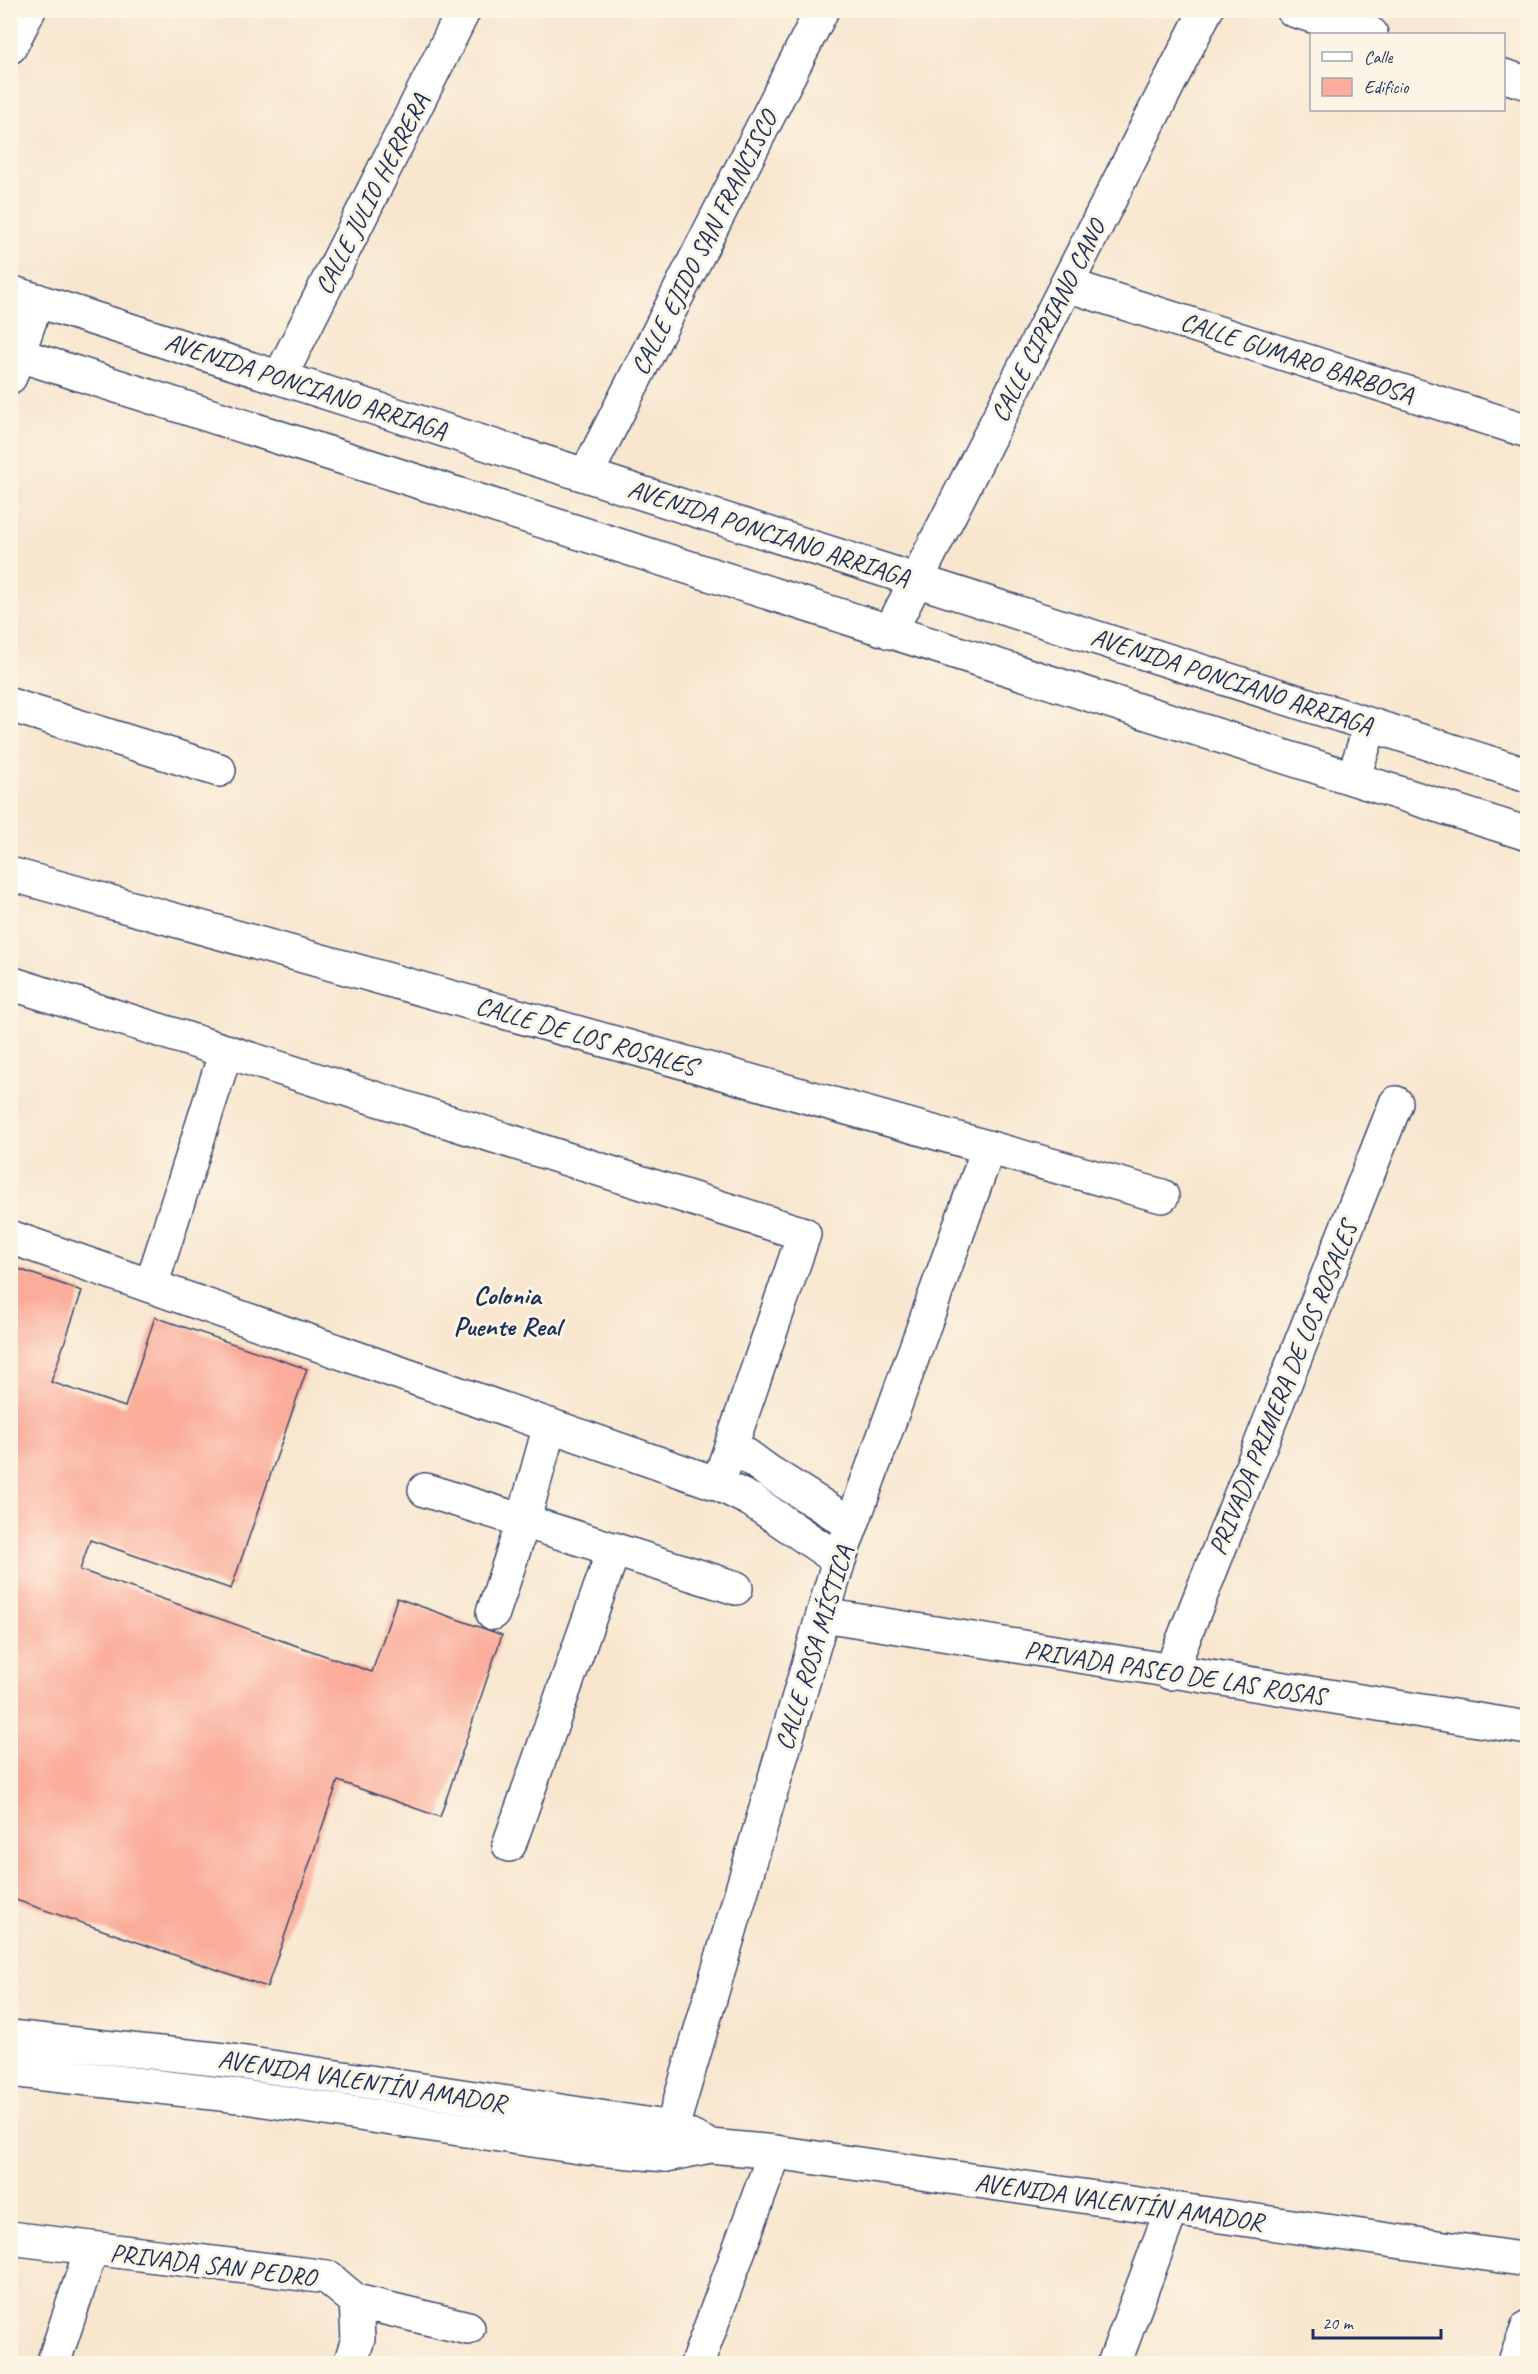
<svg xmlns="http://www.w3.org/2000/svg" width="1538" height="2374" font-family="Caveat,sans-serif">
<rect width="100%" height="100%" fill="#fcf5e5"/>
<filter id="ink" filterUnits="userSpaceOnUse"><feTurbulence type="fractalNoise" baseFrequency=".0167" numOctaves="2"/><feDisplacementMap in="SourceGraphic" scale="12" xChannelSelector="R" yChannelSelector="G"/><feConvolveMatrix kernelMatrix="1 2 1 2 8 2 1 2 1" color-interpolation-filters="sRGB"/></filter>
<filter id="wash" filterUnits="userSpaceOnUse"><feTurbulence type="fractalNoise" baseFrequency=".008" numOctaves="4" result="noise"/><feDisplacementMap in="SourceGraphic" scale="24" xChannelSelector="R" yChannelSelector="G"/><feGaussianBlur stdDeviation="1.35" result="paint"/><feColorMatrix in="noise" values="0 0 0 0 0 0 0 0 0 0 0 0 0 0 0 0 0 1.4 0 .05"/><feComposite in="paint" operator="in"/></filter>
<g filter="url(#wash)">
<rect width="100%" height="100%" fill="#f8e6cf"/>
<g id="blocks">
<path fill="#fbac9a" d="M 10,1266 L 82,1291 L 51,1382 L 125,1407 L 155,1317 L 307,1369 L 231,1589 L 90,1540 L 80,1570 L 372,1672 L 397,1598 L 502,1635 L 440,1817 L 338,1781 L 267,1987 L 10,1898 Z"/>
</g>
</g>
<g filter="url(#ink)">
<use href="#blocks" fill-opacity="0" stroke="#3c4a6f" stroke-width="1.5"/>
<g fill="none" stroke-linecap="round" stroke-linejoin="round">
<g stroke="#3c4a6f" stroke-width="36">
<path id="minor" d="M 1293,10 L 1371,34
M 10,47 L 29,10
M 1504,76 L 1528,83
M 1067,285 L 1528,431
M 10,292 L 1528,775
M 10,352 L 1528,834
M 10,377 L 37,300
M 280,377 L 464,10
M 586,475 L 822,10
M 890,632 L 1206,10
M 10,705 L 219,770
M 1353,778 L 1371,725
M 10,874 L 1162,1196
M 10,983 L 804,1234 L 718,1484 L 10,1237
M 151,1286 L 226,1051
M 732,1445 L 769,1472 L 851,1524
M 718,1484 L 751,1500 L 839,1560
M 425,1490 L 736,1588
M 493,1613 L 524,1519 L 550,1425
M 823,1615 L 1528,1728
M 1170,1673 L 1396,1103
M 509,1845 L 614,1549
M 666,2155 L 672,2128 L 839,1560 L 988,1149
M 10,2238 L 327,2277 L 356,2301 L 468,2328
M 53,2364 L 91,2250
M 350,2364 L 358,2339 L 356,2301
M 697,2364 L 775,2152
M 1114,2364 L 1171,2211
M 1514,2364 L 1528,2327"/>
</g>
<g stroke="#3c4a6f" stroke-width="36">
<path id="major" d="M 10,2037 L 225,2060 L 672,2128 L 710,2146
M 10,2070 L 239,2096 L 586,2148 L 666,2155 L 710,2146 L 775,2152 L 1528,2260"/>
</g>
<use href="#minor" stroke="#fff" stroke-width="33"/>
<use href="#major" stroke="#fff" stroke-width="33"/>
</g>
</g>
<g text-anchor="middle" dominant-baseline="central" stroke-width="6" stroke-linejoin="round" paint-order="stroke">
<g font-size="26" fill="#1b2f5e" stroke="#fcf5e5">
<text transform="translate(372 194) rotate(-63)">CALLE JULIO HERRERA</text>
<text transform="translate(704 243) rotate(-63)">CALLE EJIDO SAN FRANCISCO</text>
<text transform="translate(1048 321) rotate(-63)">CALLE CIPRIANO CANO</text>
<text transform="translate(1297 358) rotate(18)">CALLE GUMARO BARBOSA</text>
<text transform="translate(306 386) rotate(18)">AVENIDA PONCIANO ARRIAGA</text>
<text transform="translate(769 533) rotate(18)">AVENIDA PONCIANO ARRIAGA</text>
<text transform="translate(1232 681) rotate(18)">AVENIDA PONCIANO ARRIAGA</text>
<text transform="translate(586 1036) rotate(16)">CALLE DE LOS ROSALES</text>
<text transform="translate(1283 1388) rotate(-68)">PRIVADA PRIMERA DE LOS ROSALES</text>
<text transform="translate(814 1648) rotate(-73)">CALLE ROSA MÍSTICA</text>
<text transform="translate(1175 1673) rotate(9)">PRIVADA PASEO DE LAS ROSAS</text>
<text transform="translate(362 2081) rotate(9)">AVENIDA VALENTÍN AMADOR</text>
<text transform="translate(1119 2202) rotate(8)">AVENIDA VALENTÍN AMADOR</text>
<text transform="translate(213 2265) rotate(7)">PRIVADA SAN PEDRO</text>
</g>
<g font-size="27" font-weight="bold" fill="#1b2f5e" stroke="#fcf5e5">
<text x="507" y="1295">Colonia<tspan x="507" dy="31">Puente Real</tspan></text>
</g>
</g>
<rect width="1538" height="2374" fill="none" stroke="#fcf5e5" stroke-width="36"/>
<rect x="1310" y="33" width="195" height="78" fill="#fcf5e5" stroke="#a2a6af" stroke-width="1.5"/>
<rect x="1322" y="52" width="30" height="9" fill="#ffffff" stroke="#a2a6af" stroke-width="1.5"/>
<text x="1364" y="63" font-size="18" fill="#1b2f5e">Calle</text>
<rect x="1322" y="78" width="30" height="18" fill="#fbac9a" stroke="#a2a6af" stroke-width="1.5"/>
<text x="1364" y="93" font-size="18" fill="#1b2f5e">Edificio</text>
<path d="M1313 2329v9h128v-9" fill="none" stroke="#1b2f5e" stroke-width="3"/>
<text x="1322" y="2329" font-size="18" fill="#1b2f5e" stroke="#fcf5e5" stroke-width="4.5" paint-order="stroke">20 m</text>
</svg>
